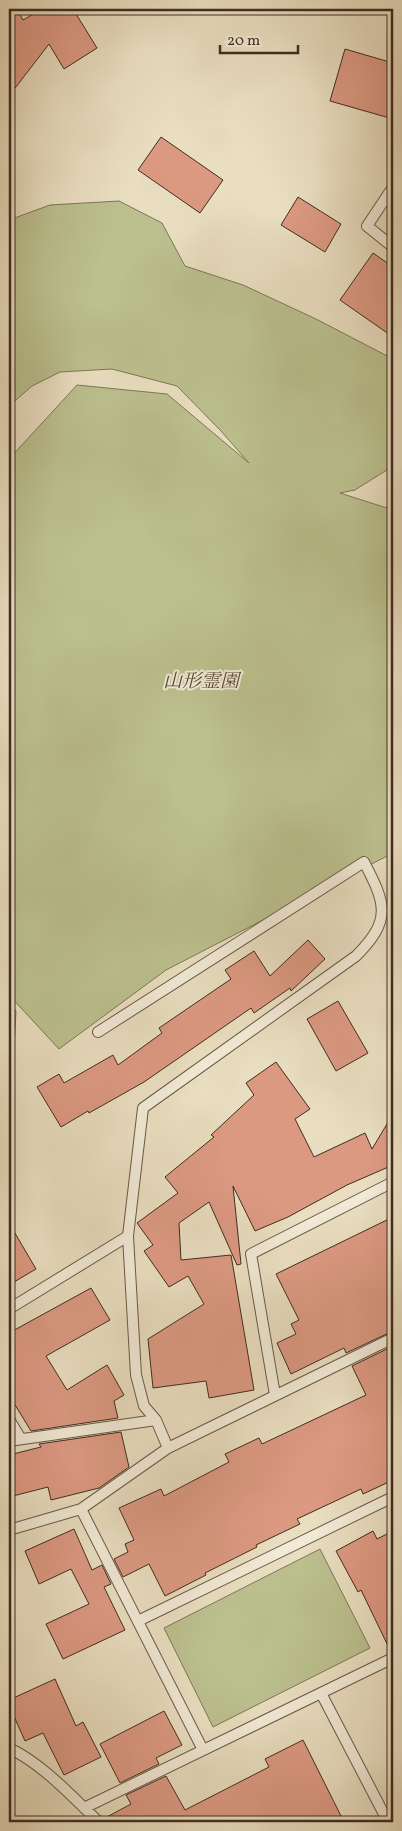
<svg xmlns="http://www.w3.org/2000/svg" width="402" height="1831" font-family="Vollkorn,'Noto Serif JP',serif">
<rect width="100%" height="100%" fill="#e9dec0"/>
<filter id="stains"><feTurbulence type="fractalNoise" baseFrequency=".004" numOctaves="4"/><feColorMatrix values="0 0 0 0 .2 0 0 0 0 .09 0 0 0 0 .02 0 0 0 .5 -.17"/></filter>
<radialGradient id="worn" r=".72"><stop offset=".6" stop-color="#630" stop-opacity="0"/><stop offset="1" stop-color="#630" stop-opacity=".3"/></radialGradient>
<path fill="#bbc08e" stroke="#7e7657" d="M 119,201 L 162,223 L 185,266 L 243,285 L 316,319 L 393,359 L 393,469 L 390,468 L 355,490 L 340,493 L 393,510 L 393,853 L 166,970 L 59,1049 L 9,995 L 9,459 L 77,385 L 167,394 L 249,463 L 221,431 L 177,386 L 112,369 L 60,372 L 32,386 L 9,406 L 9,220 L 50,205 Z
M 9,1000 L 16,1011 L 14,1048 L 9,1053 Z
M 320,1549 L 370,1648 L 213,1727 L 164,1628 Z"/>
<path fill="#dc9982" stroke="#412c20" d="M 9,9 L 17,9 L 23,20 L 42,9 L 73,9 L 97,48 L 64,69 L 49,44 L 9,96 Z
M 345,49 L 393,63 L 393,119 L 330,101 Z
M 161,137 L 223,180 L 200,213 L 138,170 Z
M 298,197 L 341,224 L 325,252 L 281,225 Z
M 373,253 L 393,267 L 393,337 L 340,300 Z
M 308,940 L 325,959 L 291,991 L 290,988 L 254,1013 L 251,1008 L 144,1082 L 89,1113 L 88,1111 L 61,1127 L 37,1087 L 59,1074 L 64,1083 L 113,1055 L 118,1065 L 162,1033 L 159,1028 L 231,979 L 225,970 L 254,951 L 270,976 Z
M 338,1001 L 368,1053 L 336,1071 L 307,1019 Z
M 276,1062 L 310,1109 L 295,1119 L 314,1157 L 365,1133 L 372,1149 L 393,1114 L 393,1165 L 347,1185 L 288,1217 L 255,1231 L 233,1186 L 241,1264 L 237,1265 L 209,1202 L 179,1223 L 181,1260 L 231,1255 L 254,1390 L 209,1398 L 206,1381 L 153,1388 L 148,1339 L 204,1304 L 188,1276 L 169,1287 L 144,1251 L 153,1245 L 137,1223 L 178,1193 L 165,1177 L 214,1137 L 211,1135 L 254,1095 L 246,1083 Z
M 393,1217 L 393,1331 L 346,1353 L 344,1348 L 291,1374 L 277,1343 L 296,1334 L 291,1324 L 299,1320 L 276,1274 Z
M 9,1223 L 36,1269 L 9,1285 Z
M 91,1288 L 110,1320 L 46,1356 L 67,1390 L 107,1365 L 124,1395 L 114,1401 L 118,1418 L 31,1431 L 9,1395 L 9,1333 Z
M 393,1346 L 393,1480 L 363,1494 L 361,1489 L 297,1519 L 300,1524 L 256,1545 L 257,1547 L 205,1573 L 206,1575 L 165,1596 L 149,1564 L 123,1577 L 114,1559 L 128,1552 L 125,1544 L 134,1540 L 119,1508 L 161,1489 L 164,1496 L 229,1462 L 225,1454 L 259,1438 L 262,1444 L 366,1395 L 352,1366 Z
M 121,1432 L 129,1467 L 99,1488 L 51,1500 L 48,1487 L 9,1497 L 9,1455 L 41,1447 L 39,1444 Z
M 74,1529 L 92,1570 L 102,1565 L 111,1584 L 104,1587 L 125,1630 L 63,1659 L 46,1624 L 89,1604 L 71,1569 L 39,1584 L 25,1551 Z
M 373,1531 L 377,1539 L 393,1531 L 393,1651 L 391,1652 L 361,1590 L 358,1592 L 336,1551 Z
M 55,1679 L 76,1726 L 83,1722 L 101,1757 L 64,1775 L 43,1733 L 25,1741 L 9,1705 L 9,1700 Z
M 164,1711 L 182,1745 L 156,1758 L 159,1764 L 120,1783 L 100,1744 Z
M 303,1740 L 344,1822 L 106,1822 L 105,1818 L 131,1804 L 126,1795 L 166,1776 L 185,1810 L 269,1767 L 265,1759 Z"/>
<g fill="none" stroke-linecap="round" stroke-linejoin="round">
<g stroke="#6b5848" stroke-width="12">
<path id="service" d="M 393,187 L 367,226 L 393,247
M 98,1032 L 364,862 C 386,904 392,920 356,956 L 143,1108 L 128,1236 L 136,1375 L 144,1406 L 156,1420 L 168,1448
M 9,1309 L 128,1236
M 275,1395 L 251,1254 L 393,1182
M 9,1419 L 21,1439
M 9,1441 L 156,1420
M 81,1509 L 203,1750
M 9,1530 L 81,1509 L 168,1448 L 393,1338
M 138,1621 L 393,1497
M 321,1693 L 388,1822
M 9,1748 C 44,1765 71,1796 99,1822
M 84,1808 L 393,1658"/>
</g>
<use href="#service" stroke="#f1ead6" stroke-width="10"/>
</g>
<g text-anchor="middle" dominant-baseline="central" stroke-width="4" stroke-linejoin="round" paint-order="stroke">
<g font-size="19" font-style="italic" fill="#594a36" stroke="#f1ead6">
<text x="201" y="682">山形霊園</text>
</g>
</g>
<rect width="402" height="1831" fill="none" stroke="#e9dec0" stroke-width="30"/>
<rect x="10" y="10" width="382" height="1811" fill="none" stroke="#412c20" stroke-width="2.5"/>
<rect x="15" y="15" width="372" height="1801" fill="none" stroke="#412c20"/>
<path d="M220 45v8h78v-8" fill="none" stroke="#412c20" stroke-width="2.5"/>
<text x="227" y="45" font-size="15" fill="#412c20" stroke="#f1ead6" stroke-width="4" paint-order="stroke">20 m</text>
<rect width="100%" height="100%" filter="url(#stains)"/>
<rect width="100%" height="100%" fill="url(#worn)"/>
</svg>
